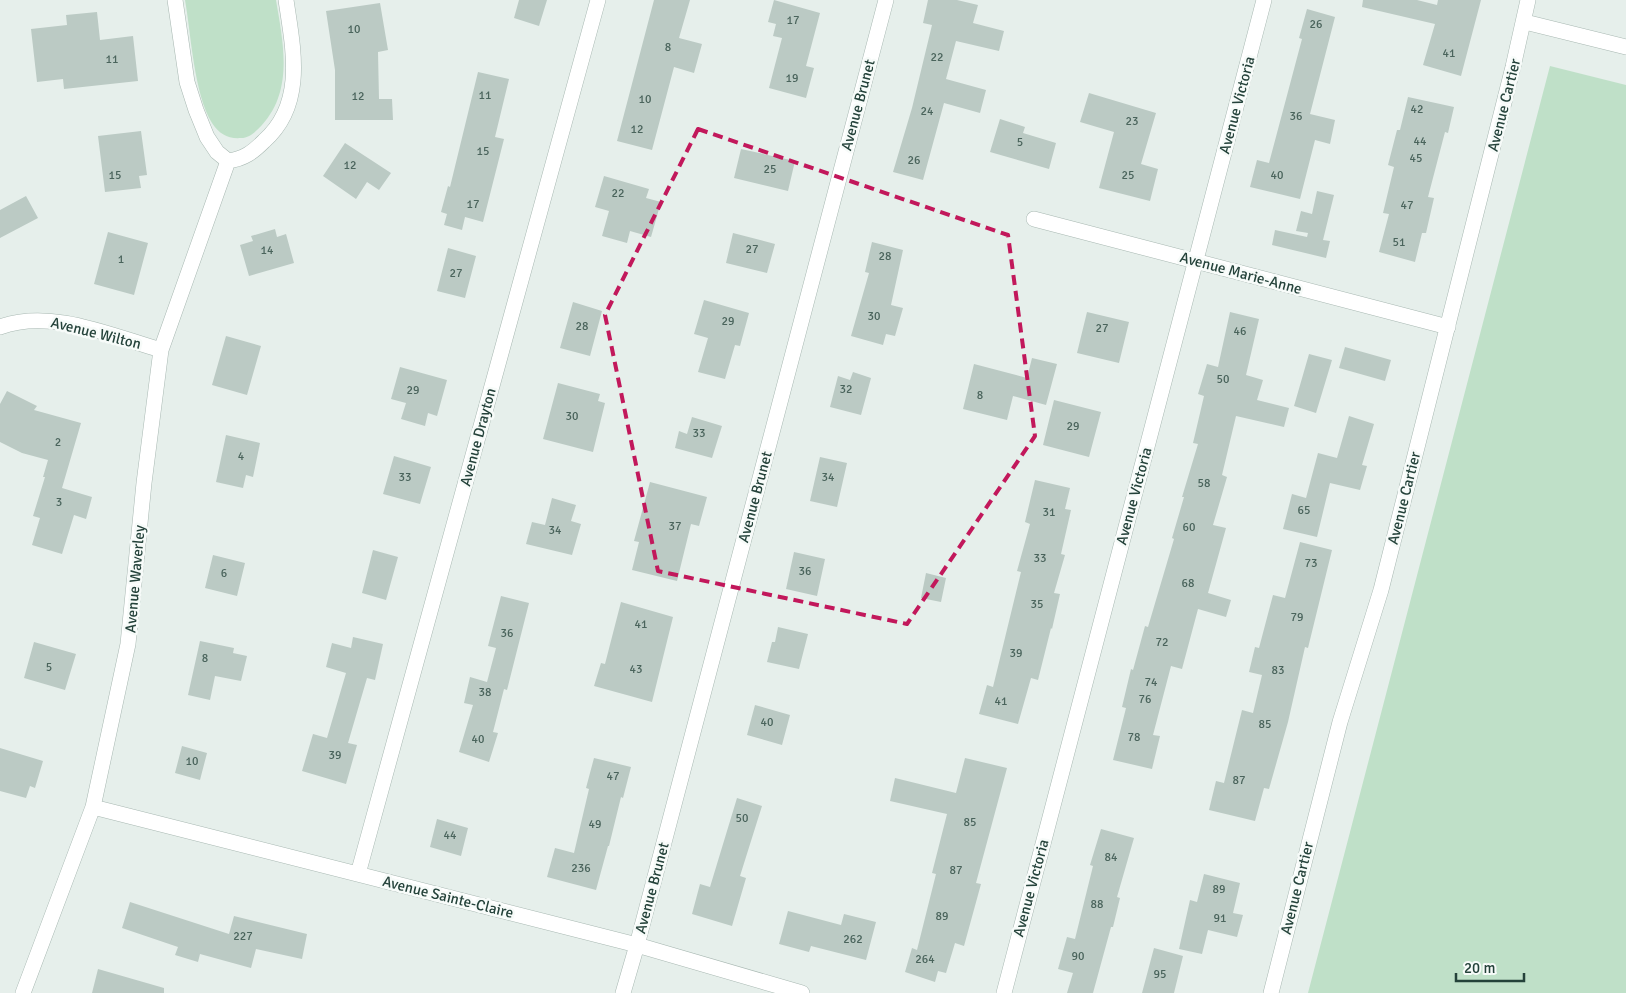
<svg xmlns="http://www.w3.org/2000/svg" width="1626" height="993" font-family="Signika,sans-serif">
<rect width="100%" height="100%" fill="#e6efeb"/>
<path fill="#bfe0c8" d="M 185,0 L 276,0 C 283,42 294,90 262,125 C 256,131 250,138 241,138 C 228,139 219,134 212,123 C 194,94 191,34 185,0 Z
M 1550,66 L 1626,85 L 1626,993 L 1308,993 Z"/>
<path fill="#bbcac4" d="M 519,0 L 547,0 L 539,26 L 514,18 Z
M 654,0 L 690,0 L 679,38 L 702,44 L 694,73 L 674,67 L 652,150 L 617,141 Z
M 774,0 L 820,13 L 806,66 L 814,68 L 806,98 L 769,88 L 782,38 L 773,36 L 776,24 L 768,22 Z
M 928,0 L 957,0 L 978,5 L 973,23 L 1004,31 L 999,51 L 956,41 L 946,79 L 986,90 L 980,113 L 944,103 L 923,180 L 893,172 L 912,108 L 932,25 L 923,23 Z
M 1363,0 L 1417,0 L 1437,5 L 1438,0 L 1481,0 L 1461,76 L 1423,65 L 1435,24 L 1362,7 Z
M 380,3 L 388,50 L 378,52 L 379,99 L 392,99 L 393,120 L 335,120 L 335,70 L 326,11 Z
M 1307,9 L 1335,17 L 1310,114 L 1335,120 L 1330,144 L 1315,140 L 1300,199 L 1250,187 L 1257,160 L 1269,163 L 1302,39 L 1299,38 Z
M 97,12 L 100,40 L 133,36 L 138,81 L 64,89 L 63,79 L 37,82 L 31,29 L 67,25 L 66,15 Z
M 478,72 L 509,79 L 495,137 L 504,139 L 483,222 L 465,217 L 462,230 L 444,225 L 447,214 L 441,212 L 448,186 L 450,187 Z
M 1089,93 L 1156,113 L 1141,164 L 1158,169 L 1150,201 L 1099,188 L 1114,132 L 1080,122 Z
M 1408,97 L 1454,107 L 1448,133 L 1445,132 L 1428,197 L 1434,198 L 1426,233 L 1422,233 L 1415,262 L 1379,252 L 1389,214 L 1383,213 L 1394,167 L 1388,165 L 1397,130 L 1400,130 Z
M 1000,119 L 1025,127 L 1023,133 L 1056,143 L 1049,169 L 990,152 Z
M 141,131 L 147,175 L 139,176 L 141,188 L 105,192 L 98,136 Z
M 345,143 L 391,173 L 379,190 L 367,182 L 356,199 L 323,176 Z
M 741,149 L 795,161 L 788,191 L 734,178 Z
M 604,176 L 649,189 L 646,198 L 661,202 L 651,237 L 630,231 L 627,243 L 602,236 L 609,211 L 595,207 Z
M 1317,191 L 1334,195 L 1323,240 L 1330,241 L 1326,258 L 1272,245 L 1275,230 L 1307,237 L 1308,233 L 1296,231 L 1301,211 L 1312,214 Z
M 26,196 L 38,218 L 0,238 L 0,210 Z
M 275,229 L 277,237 L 286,234 L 294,263 L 249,276 L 240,245 L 253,241 L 251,236 Z
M 108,232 L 148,243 L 134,295 L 94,284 Z
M 733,233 L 775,244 L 767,273 L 726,263 Z
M 872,242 L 903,250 L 891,305 L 903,308 L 895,336 L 886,334 L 883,345 L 851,336 L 869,273 L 865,272 Z
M 448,248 L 476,256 L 465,298 L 437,291 Z
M 704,300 L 749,313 L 740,346 L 735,345 L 725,379 L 698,372 L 708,338 L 694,334 Z
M 573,302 L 602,311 L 590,356 L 560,348 Z
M 1087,312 L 1129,322 L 1119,363 L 1077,353 Z
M 1230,312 L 1259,319 L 1246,375 L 1263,380 L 1257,400 L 1289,408 L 1284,427 L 1236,416 L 1222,475 L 1227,477 L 1213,525 L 1226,528 L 1208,593 L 1231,600 L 1226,617 L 1198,609 L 1182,669 L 1171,666 L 1153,735 L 1160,736 L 1152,769 L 1113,760 L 1126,708 L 1122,707 L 1131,669 L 1133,670 L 1145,626 L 1148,627 L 1174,539 L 1172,538 L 1184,497 L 1182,497 L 1198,444 L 1193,443 L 1204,396 L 1198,394 L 1207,364 L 1218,367 Z
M 226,336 L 261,346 L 247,395 L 212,385 Z
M 1345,347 L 1391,360 L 1385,381 L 1339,368 Z
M 1309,354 L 1332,360 L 1316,413 L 1294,406 Z
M 1032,358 L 1057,364 L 1046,405 L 1013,396 L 1007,420 L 963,409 L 974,364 L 1027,378 Z
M 400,367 L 447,380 L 437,416 L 428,413 L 425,426 L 401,419 L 406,403 L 391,399 Z
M 853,372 L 871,378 L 861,415 L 830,407 L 838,376 L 850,380 Z
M 558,383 L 600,394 L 598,401 L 605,403 L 593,452 L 543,439 Z
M 7,391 L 37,406 L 34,410 L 81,423 L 62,488 L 92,497 L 86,519 L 74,515 L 62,554 L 32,545 L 40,518 L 33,516 L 45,477 L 43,477 L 48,460 L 22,453 L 0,442 L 0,404 Z
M 1054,400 L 1101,412 L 1089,457 L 1043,445 Z
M 1349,416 L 1374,424 L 1362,465 L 1367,466 L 1360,490 L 1330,483 L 1317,537 L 1283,529 L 1292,494 L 1306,498 L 1318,453 L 1337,458 Z
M 692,417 L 722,426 L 712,458 L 675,448 L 679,431 L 687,434 Z
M 226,435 L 260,443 L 253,477 L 246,475 L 243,488 L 216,482 Z
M 394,456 L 431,467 L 420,504 L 383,494 Z
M 820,457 L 847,463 L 837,507 L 810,501 Z
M 1035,480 L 1070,488 L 1065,509 L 1071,510 L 1061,554 L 1065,555 L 1054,593 L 1060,594 L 1052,629 L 1051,628 L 1038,680 L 1031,678 L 1018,724 L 979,714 L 987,685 L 993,687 L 1021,572 L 1017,571 L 1030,524 L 1025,522 Z
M 650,482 L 707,497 L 699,526 L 691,524 L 677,581 L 632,570 L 639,542 L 634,541 Z
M 552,498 L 576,505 L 571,521 L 581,524 L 572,555 L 526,544 L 532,522 L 545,525 Z
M 1300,542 L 1332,550 L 1308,648 L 1305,647 L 1288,722 L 1269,789 L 1264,788 L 1255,821 L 1209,810 L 1216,781 L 1224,783 L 1242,710 L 1253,713 L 1262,675 L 1249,672 L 1255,647 L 1259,648 L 1273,595 L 1285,598 Z
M 373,550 L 398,557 L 386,600 L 362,593 Z
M 794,552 L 825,559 L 817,596 L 786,589 Z
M 213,555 L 245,563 L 237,596 L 205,588 Z
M 926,573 L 946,578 L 941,602 L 921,598 Z
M 501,596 L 529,603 L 507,690 L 504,689 L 493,732 L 498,733 L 489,762 L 459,752 L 473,705 L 464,703 L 470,677 L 487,682 L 496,648 L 488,646 Z
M 621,602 L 673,617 L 652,702 L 594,686 L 601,663 L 605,664 Z
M 778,627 L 808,634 L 799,669 L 767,662 L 772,642 L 775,642 Z
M 353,637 L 383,644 L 375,680 L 367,678 L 348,743 L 357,745 L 346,784 L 302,771 L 313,734 L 327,738 L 346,673 L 326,667 L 332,643 L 351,648 Z
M 200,641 L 234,648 L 233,653 L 247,656 L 241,681 L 215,676 L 210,700 L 188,695 Z
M 34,642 L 76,654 L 65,690 L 24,678 Z
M 755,705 L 790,715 L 782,745 L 747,735 Z
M 182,746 L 207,753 L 200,780 L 175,773 Z
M 0,748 L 43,761 L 35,788 L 30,786 L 26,798 L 0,791 Z
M 594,758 L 631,767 L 623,798 L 621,797 L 609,846 L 608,846 L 596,890 L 547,877 L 555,848 L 574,853 L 589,789 L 586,788 Z
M 965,758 L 1007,768 L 976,883 L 981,884 L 964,946 L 955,943 L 946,973 L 938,971 L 935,982 L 905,972 L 912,948 L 917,950 L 936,874 L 932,873 L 947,814 L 890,801 L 895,778 L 956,793 Z
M 737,798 L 762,806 L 740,876 L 746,878 L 732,926 L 692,914 L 700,884 L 710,887 Z
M 437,819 L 468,828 L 461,856 L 430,847 Z
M 1101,829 L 1134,838 L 1117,897 L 1120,898 L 1113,927 L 1111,927 L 1093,993 L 1067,993 L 1073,973 L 1058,969 L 1067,937 L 1075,939 L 1093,866 L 1090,865 Z
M 1204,874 L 1240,883 L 1233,913 L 1243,915 L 1237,937 L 1208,930 L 1202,954 L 1179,949 L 1190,900 L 1197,902 Z
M 130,902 L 229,934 L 234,916 L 307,934 L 302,959 L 256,949 L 251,968 L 200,954 L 198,962 L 175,955 L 178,947 L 122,928 Z
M 788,911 L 841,925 L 844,914 L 876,922 L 866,960 L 811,946 L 809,952 L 779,944 Z
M 1154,948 L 1183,956 L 1174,993 L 1142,993 Z
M 98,969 L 164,988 L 164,993 L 92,993 Z"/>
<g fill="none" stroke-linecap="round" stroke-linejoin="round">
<g stroke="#a8b8b2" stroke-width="16">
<path id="minor" d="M 175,0 L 187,82 L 196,110 L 207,137 L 217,152 L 228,161 C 244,159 253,152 264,141 C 306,104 293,48 286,0
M 1525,22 L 1626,47
M 1034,219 L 1448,327
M 0,327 C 50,308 112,336 161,350
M 93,807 L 637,945 L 802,993
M 358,874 L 598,0
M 23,993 L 93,807 L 128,644 L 144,483 L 161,350 L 228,161
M 623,993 L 637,945 L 886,0
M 1004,993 L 1264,0"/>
</g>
<g stroke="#a8b8b2" stroke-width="16">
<path id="tertiary" d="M 1271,993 L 1340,722 L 1381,590 L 1513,67 L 1528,0"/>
</g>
<use href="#minor" stroke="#fff" stroke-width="15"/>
<use href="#tertiary" stroke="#fff" stroke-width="15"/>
</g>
<path fill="none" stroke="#c2185b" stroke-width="4" stroke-dasharray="10 6" stroke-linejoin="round" d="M 698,129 L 1008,235 L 1035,436 L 907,624 L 658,571 L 605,315 Z"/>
<g text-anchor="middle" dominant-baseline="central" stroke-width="5" stroke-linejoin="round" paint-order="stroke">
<g font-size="12" fill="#4a645c">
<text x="793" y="20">17</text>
<text x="1316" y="24">26</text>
<text x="354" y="29">10</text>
<text x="668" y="47">8</text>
<text x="1449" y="53">41</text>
<text x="937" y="57">22</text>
<text x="112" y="59">11</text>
<text x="792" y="78">19</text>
<text x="485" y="95">11</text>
<text x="358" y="96">12</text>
<text x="645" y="99">10</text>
<text x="1417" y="109">42</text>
<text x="927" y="111">24</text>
<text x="1296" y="116">36</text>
<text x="1132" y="121">23</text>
<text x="637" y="129">12</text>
<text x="1420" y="141">44</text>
<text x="1020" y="142">5</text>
<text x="483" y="151">15</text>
<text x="1416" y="158">45</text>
<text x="914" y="160">26</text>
<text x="350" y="165">12</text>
<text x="770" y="169">25</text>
<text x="115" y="175">15</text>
<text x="1128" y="175">25</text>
<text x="1277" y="175">40</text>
<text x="618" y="193">22</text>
<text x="473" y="204">17</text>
<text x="1407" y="205">47</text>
<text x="1399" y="242">51</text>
<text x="752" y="249">27</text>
<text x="267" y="250">14</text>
<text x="885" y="256">28</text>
<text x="121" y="259">1</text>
<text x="456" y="273">27</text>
<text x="874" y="316">30</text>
<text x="728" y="321">29</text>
<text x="582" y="326">28</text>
<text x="1102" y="328">27</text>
<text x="1240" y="331">46</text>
<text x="1223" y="379">50</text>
<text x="846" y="389">32</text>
<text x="413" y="390">29</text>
<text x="980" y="395">8</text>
<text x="572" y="416">30</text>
<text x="1073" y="426">29</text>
<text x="699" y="433">33</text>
<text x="58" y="442">2</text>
<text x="241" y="456">4</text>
<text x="405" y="477">33</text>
<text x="828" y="477">34</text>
<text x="1204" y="483">58</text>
<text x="59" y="502">3</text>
<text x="1304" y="510">65</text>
<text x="1049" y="512">31</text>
<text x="675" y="526">37</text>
<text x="1189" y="527">60</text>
<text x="555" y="530">34</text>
<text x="1040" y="558">33</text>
<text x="1311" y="563">73</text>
<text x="805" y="571">36</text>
<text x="224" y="573">6</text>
<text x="1188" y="583">68</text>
<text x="1037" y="604">35</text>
<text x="1297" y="617">79</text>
<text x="641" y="624">41</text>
<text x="507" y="633">36</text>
<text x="1162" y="642">72</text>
<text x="1016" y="653">39</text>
<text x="205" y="658">8</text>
<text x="49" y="667">5</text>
<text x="636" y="669">43</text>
<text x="1278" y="670">83</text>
<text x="1151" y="682">74</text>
<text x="485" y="692">38</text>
<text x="1145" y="699">76</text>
<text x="1001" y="701">41</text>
<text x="767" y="722">40</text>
<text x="1265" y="724">85</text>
<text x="1134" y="737">78</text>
<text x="478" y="739">40</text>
<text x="335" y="755">39</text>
<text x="192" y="761">10</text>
<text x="613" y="776">47</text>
<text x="1239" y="780">87</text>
<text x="742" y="818">50</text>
<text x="970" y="822">85</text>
<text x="595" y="824">49</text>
<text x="450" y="835">44</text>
<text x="1111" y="857">84</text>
<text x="581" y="868">236</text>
<text x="956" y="870">87</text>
<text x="1219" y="889">89</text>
<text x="1097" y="904">88</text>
<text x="942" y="916">89</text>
<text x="1220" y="918">91</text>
<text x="243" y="936">227</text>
<text x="853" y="939">262</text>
<text x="1078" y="956">90</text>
<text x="925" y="959">264</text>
<text x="1160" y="974">95</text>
</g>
<g font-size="15" fill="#24423a" stroke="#f7fbf9">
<text transform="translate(858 105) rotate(-75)">Avenue Brunet</text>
<text transform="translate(1237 105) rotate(-75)">Avenue Victoria</text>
<text transform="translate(1504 105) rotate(-76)">Avenue Cartier</text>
<text transform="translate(1241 273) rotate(15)">Avenue Marie-Anne</text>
<text transform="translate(96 333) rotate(14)">Avenue Wilton</text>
<text transform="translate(478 437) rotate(-75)">Avenue Drayton</text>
<text transform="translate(1134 496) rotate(-75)">Avenue Victoria</text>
<text transform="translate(755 497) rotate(-75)">Avenue Brunet</text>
<text transform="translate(1404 498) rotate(-76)">Avenue Cartier</text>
<text transform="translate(135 579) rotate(-85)">Avenue Waverley</text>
<text transform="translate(652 888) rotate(-75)">Avenue Brunet</text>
<text transform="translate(1031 888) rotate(-75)">Avenue Victoria</text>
<text transform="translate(1297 888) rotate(-76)">Avenue Cartier</text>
<text transform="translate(448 897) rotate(14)">Avenue Sainte-Claire</text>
</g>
</g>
<path d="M1456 973v8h68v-8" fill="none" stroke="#24423a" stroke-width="2.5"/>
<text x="1464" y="973" font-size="15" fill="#24423a" stroke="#f7fbf9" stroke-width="4" paint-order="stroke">20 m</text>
</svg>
